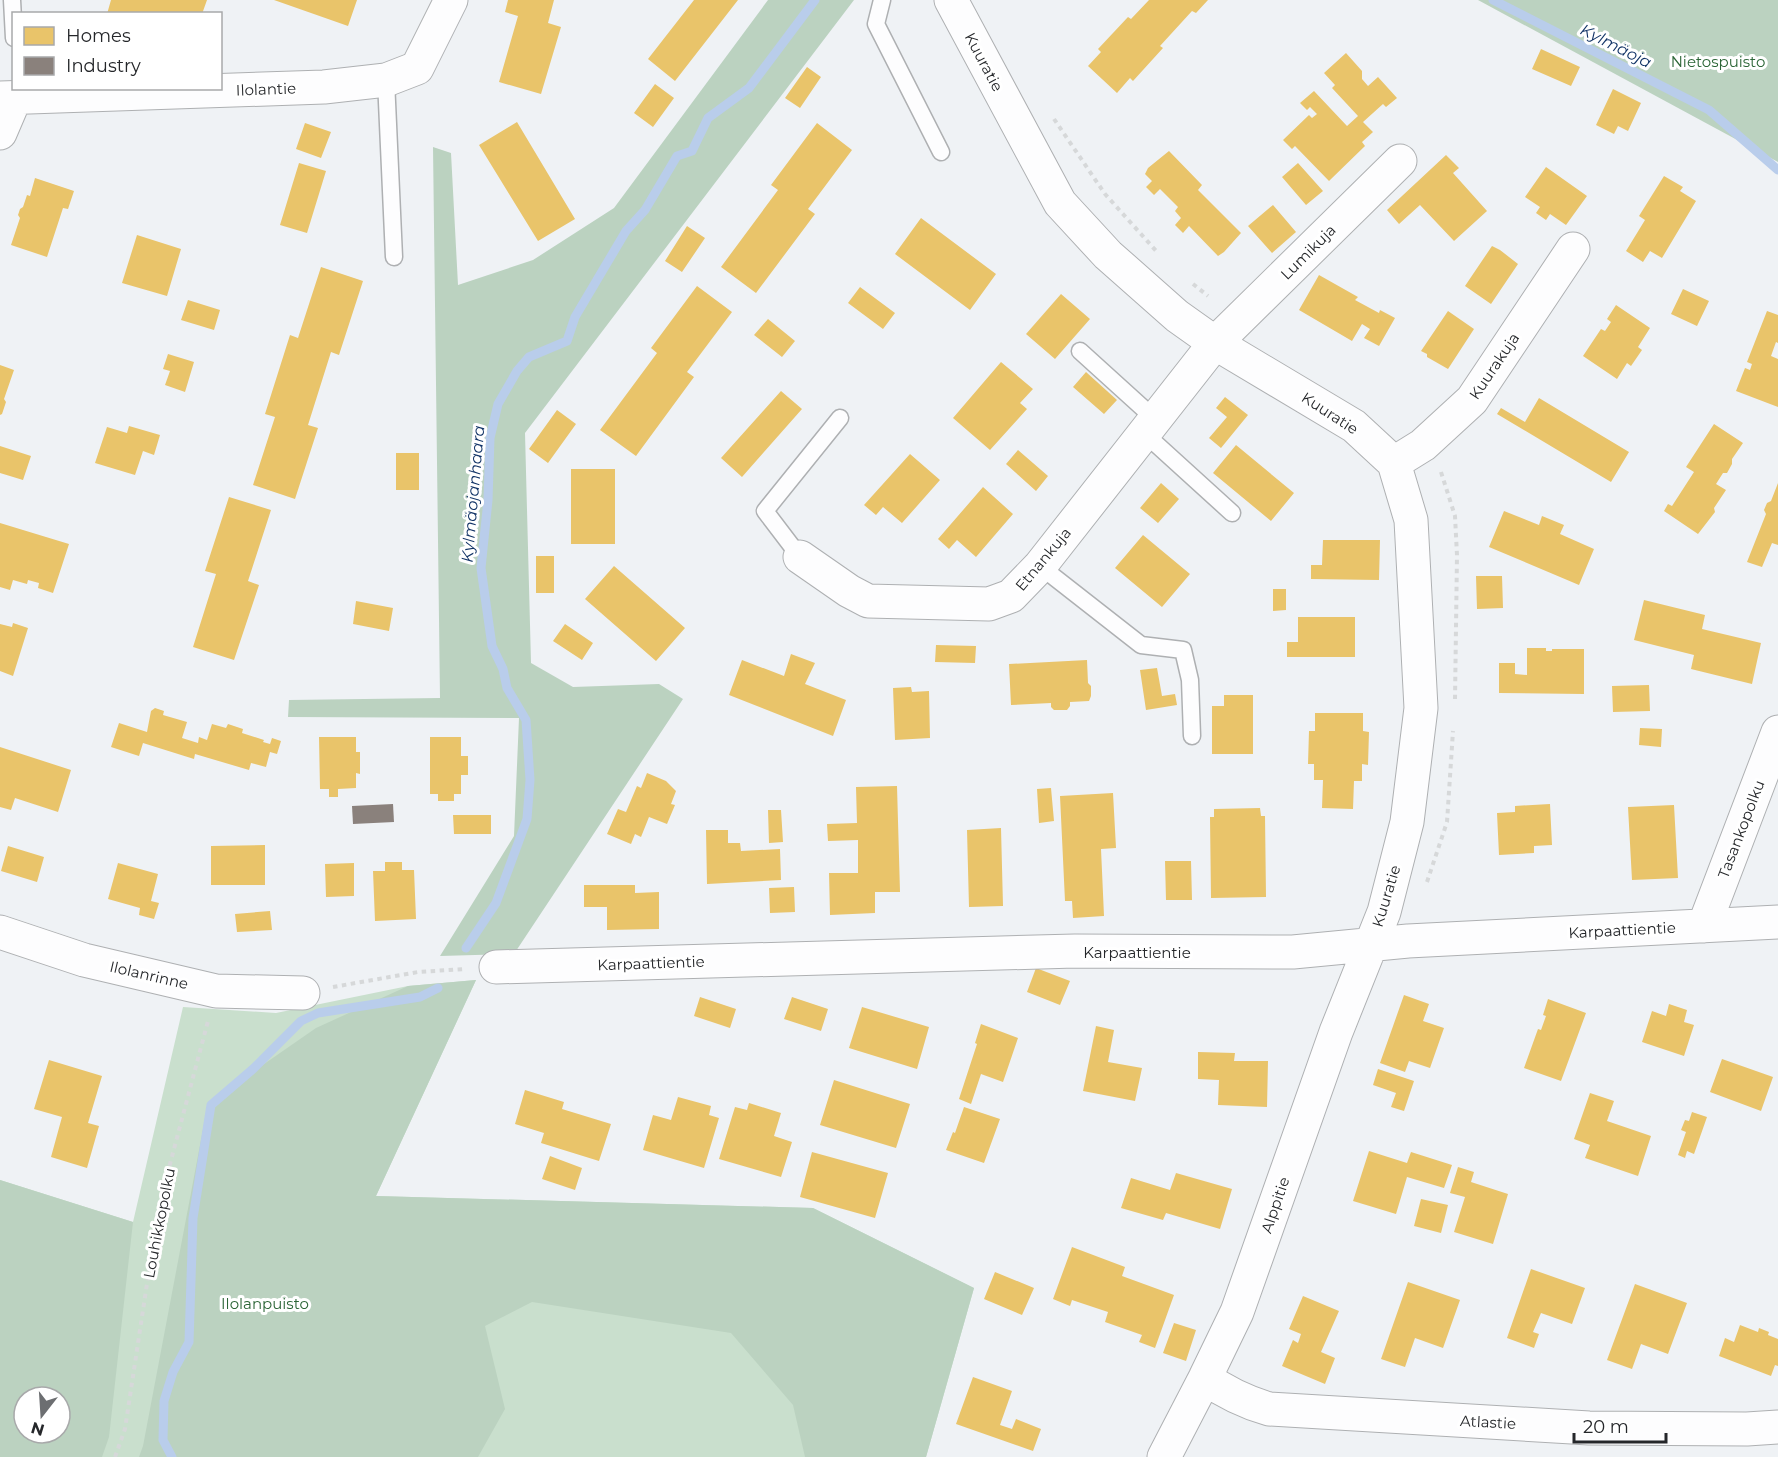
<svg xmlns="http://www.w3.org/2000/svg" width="1778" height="1457" font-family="Montserrat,sans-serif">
<rect width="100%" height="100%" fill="#eff2f5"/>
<path fill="#c9dfcd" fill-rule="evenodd" d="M 476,980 L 376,1196 L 813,1208 L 974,1288 L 926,1457 L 0,1457 L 0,1180 L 133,1222 L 183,1007 L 276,1013 L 408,986 ZM 24,1397 L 60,1397 L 60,1433 L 24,1433 Z"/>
<path fill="#bbd2c0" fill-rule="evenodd" d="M 768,0 L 854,0 L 525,433 L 531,663 L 573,687 L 659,684 L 683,699 L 514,954 L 440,956 L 514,836 L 519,718 L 288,717 L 289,700 L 440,698 L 433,147 L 451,153 L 458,285 L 533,260 L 614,208 Z
M 1478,0 L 1778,0 L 1778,162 Z
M 476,980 L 376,1196 L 813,1208 L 974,1288 L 926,1457 L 805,1457 L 793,1405 L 731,1333 L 532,1302 L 485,1326 L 505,1409 L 478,1457 L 139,1457 L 143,1446 L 208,1103 L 316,1028 L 408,986 Z
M 0,1180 L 133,1222 L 109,1437 L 102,1457 L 0,1457 ZM 24,1397 L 60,1397 L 60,1433 L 24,1433 Z"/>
<path fill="#e9c46a" d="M 111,0 L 207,0 L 202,14 L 107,14 Z
M 274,0 L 357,0 L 348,26 Z
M 508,0 L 554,0 L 548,23 L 561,27 L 541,94 L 499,82 L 518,16 L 505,12 Z
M 694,0 L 738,0 L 675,81 L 648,59 Z
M 1149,0 L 1208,0 L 1196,13 L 1192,11 L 1160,46 L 1163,48 L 1133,81 L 1130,78 L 1117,93 L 1088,66 L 1101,52 L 1098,49 L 1128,17 L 1131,19 Z
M 1541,49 L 1580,67 L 1571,86 L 1532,69 Z
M 1346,53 L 1362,71 L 1362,79 L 1368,86 L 1378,77 L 1397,98 L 1386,107 L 1383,104 L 1363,122 L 1373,132 L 1362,142 L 1365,146 L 1329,181 L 1295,146 L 1292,149 L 1283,140 L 1309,115 L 1312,118 L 1317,114 L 1310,107 L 1307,110 L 1300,103 L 1314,91 L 1347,126 L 1358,116 L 1332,88 L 1335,85 L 1324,73 Z
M 807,67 L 821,77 L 800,108 L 785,98 Z
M 655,84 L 674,98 L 653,127 L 634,113 Z
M 1613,89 L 1641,103 L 1628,131 L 1618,126 L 1614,134 L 1596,125 Z
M 517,122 L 575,219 L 538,241 L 479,145 Z
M 305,123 L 331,132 L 321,158 L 296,149 Z
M 817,123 L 852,150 L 808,209 L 815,214 L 756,293 L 721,267 L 778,190 L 771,185 Z
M 1169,151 L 1202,185 L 1198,190 L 1241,233 L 1224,252 L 1218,256 L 1189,226 L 1183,233 L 1175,225 L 1181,218 L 1175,211 L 1178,207 L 1160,189 L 1154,195 L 1146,187 L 1152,181 L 1145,174 L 1148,168 Z
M 1446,155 L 1459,168 L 1453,173 L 1487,211 L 1454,241 L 1420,205 L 1399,224 L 1387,210 Z
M 299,163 L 326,171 L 307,233 L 280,225 Z
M 1298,163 L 1323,191 L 1306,205 L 1282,177 Z
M 1546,167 L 1587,196 L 1566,225 L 1550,214 L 1546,220 L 1536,213 L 1540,207 L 1525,197 Z
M 1664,176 L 1683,187 L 1680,191 L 1696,201 L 1662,258 L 1650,251 L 1643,262 L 1626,251 L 1645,220 L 1639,216 Z
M 35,178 L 74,191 L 68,209 L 63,208 L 47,257 L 11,245 L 20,218 L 18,215 L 20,209 L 23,207 L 27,195 L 30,196 Z
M 1273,205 L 1296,232 L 1272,253 L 1248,226 Z
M 921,218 L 996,274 L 970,310 L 895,254 Z
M 687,226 L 705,238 L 682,272 L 665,261 Z
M 137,235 L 181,249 L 167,296 L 122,283 Z
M 1492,246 L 1500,250 L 1518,264 L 1491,304 L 1465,286 Z
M 321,267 L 363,281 L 339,355 L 331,352 L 308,425 L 318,428 L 295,499 L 253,485 L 275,417 L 265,414 L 290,335 L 298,338 Z
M 1319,275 L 1358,297 L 1355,300 L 1379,313 L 1380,310 L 1395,318 L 1379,346 L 1364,338 L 1370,329 L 1362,324 L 1352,341 L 1299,310 Z
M 697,286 L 732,312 L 687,372 L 694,377 L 636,456 L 600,430 L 657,353 L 651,348 Z
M 860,287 L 895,313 L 883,329 L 848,303 Z
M 1683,289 L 1709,301 L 1697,326 L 1671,314 Z
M 1061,294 L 1090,319 L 1055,359 L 1026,334 Z
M 188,300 L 220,310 L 214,330 L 181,320 Z
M 1616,305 L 1650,328 L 1638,347 L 1642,350 L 1631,366 L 1627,363 L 1617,379 L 1583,356 L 1601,329 L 1605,331 L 1611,322 L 1607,319 Z
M 1448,311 L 1474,329 L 1448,369 L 1427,357 L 1427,354 L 1421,351 Z
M 1767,311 L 1778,315 L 1778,343 L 1776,342 L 1771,356 L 1778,359 L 1778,407 L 1736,391 L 1745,368 L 1750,370 L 1752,364 L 1747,362 Z
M 768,319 L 795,341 L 782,357 L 754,335 Z
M 168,354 L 194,362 L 185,392 L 165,385 L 170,371 L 163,369 Z
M 1001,362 L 1033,389 L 1020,403 L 1027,409 L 990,450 L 953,418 Z
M 0,365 L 14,370 L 4,399 L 6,402 L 2,414 L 0,415 Z
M 1086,372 L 1117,400 L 1104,414 L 1073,387 Z
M 781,391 L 802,409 L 742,477 L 721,458 Z
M 1225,397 L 1248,415 L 1221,448 L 1209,438 L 1227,417 L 1216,408 Z
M 1539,398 L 1629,452 L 1611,482 L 1497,414 L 1501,408 L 1525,422 Z
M 557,410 L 576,424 L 548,463 L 529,449 Z
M 1714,424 L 1743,443 L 1732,459 L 1732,464 L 1727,473 L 1723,473 L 1716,484 L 1726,490 L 1714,508 L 1715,512 L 1698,534 L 1664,511 L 1668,504 L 1672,506 L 1694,472 L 1686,467 Z
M 129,426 L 160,435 L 154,455 L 143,451 L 135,475 L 95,463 L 107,427 L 127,433 Z
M 1236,445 L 1294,493 L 1271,521 L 1213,473 Z
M 0,446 L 31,456 L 23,480 L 0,473 Z
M 1018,450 L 1048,476 L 1036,491 L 1006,464 Z
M 396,453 L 419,453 L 419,490 L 396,490 Z
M 910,454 L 940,480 L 902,523 L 883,507 L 876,515 L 864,505 Z
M 571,469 L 615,469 L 615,544 L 571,544 Z
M 1161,483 L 1179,499 L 1158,523 L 1140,508 Z
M 1778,483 L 1778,545 L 1772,543 L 1762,567 L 1747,562 L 1766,514 L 1764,510 L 1767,503 L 1771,501 Z
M 983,487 L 1013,514 L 976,557 L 957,540 L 949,549 L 938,539 Z
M 229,497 L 271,510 L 248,581 L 259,585 L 234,660 L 193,647 L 216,574 L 205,571 Z
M 1504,511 L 1539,525 L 1542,516 L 1564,525 L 1560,534 L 1594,549 L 1579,585 L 1489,547 Z
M 0,523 L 69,544 L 53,593 L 38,588 L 39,583 L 28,580 L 27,584 L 13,580 L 10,590 L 0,587 Z
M 1143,535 L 1190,574 L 1162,607 L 1115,568 Z
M 1323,540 L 1380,540 L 1379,580 L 1311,579 L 1311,565 L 1322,565 Z
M 536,556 L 554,556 L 554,593 L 536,593 Z
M 614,566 L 685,628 L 656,661 L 585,599 Z
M 1476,576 L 1502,576 L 1503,608 L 1477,609 Z
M 1273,589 L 1286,589 L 1286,610 L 1273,611 Z
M 1644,600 L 1705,615 L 1702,629 L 1761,643 L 1752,684 L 1691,669 L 1694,655 L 1634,640 Z
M 356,601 L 393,608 L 389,631 L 353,624 Z
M 1298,617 L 1355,617 L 1355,657 L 1287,657 L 1287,642 L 1298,642 Z
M 13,623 L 28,628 L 13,676 L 0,671 L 0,624 L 12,627 Z
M 565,624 L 593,643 L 582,660 L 553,641 Z
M 936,645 L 976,646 L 975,663 L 935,662 Z
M 1527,648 L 1546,648 L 1546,651 L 1552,651 L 1552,649 L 1584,649 L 1584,694 L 1499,693 L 1499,663 L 1515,663 L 1515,674 L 1527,675 Z
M 791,654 L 815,663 L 805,684 L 846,700 L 833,736 L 729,695 L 742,660 L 784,676 Z
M 1087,660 L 1088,683 L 1091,686 L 1091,696 L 1089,701 L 1070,702 L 1070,706 L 1067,710 L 1054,710 L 1051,707 L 1051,703 L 1011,705 L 1009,664 Z
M 1157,668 L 1162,696 L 1175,694 L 1177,705 L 1146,710 L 1140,670 Z
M 1649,685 L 1650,711 L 1613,712 L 1612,686 Z
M 911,687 L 912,692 L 929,691 L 930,738 L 895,740 L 893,688 Z
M 1224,695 L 1253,695 L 1253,754 L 1212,754 L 1212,706 L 1224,706 Z
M 155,708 L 164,711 L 163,715 L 187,722 L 182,738 L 198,743 L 199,737 L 207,740 L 212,724 L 226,728 L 228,724 L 243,729 L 242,733 L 264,740 L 263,742 L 270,744 L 272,738 L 281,741 L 277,754 L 270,752 L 266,767 L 251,763 L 249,770 L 195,754 L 194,759 L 143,743 L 139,756 L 111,747 L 119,723 L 147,732 L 151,711 Z
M 1315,713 L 1363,713 L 1363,731 L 1369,732 L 1368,765 L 1362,764 L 1362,781 L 1354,781 L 1353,809 L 1322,808 L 1323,780 L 1314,780 L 1314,764 L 1308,764 L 1309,731 L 1315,731 Z
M 1640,728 L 1662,729 L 1661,747 L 1639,745 Z
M 319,737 L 356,737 L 356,752 L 360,752 L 360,774 L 356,773 L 356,788 L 338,789 L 338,797 L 329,797 L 329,789 L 320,789 Z
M 430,737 L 461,737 L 461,756 L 468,756 L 468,775 L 461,775 L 461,794 L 454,794 L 454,801 L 438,801 L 438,794 L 430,794 Z
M 0,747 L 71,770 L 58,812 L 15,798 L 11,810 L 0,807 Z
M 647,773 L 666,781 L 676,791 L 671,804 L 675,805 L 667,824 L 649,817 L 641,837 L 635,834 L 631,844 L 607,834 L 618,809 L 626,812 L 637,786 L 641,788 Z
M 897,786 L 900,892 L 875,892 L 875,913 L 830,915 L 829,873 L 858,873 L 858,840 L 828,841 L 827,824 L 857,823 L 856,787 Z
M 1051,788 L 1054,821 L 1039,823 L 1037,789 Z
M 1113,793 L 1116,848 L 1101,849 L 1104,916 L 1073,918 L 1072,901 L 1065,901 L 1060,796 Z
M 1550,804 L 1552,845 L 1534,846 L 1534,853 L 1499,855 L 1497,813 L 1515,812 L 1515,806 Z
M 1674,805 L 1678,878 L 1632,880 L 1628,807 Z
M 1260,808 L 1261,816 L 1265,816 L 1266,897 L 1211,898 L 1210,817 L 1214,817 L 1214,809 Z
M 768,810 L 781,810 L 783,842 L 769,843 Z
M 453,815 L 491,815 L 491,834 L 454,834 Z
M 1001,828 L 1003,906 L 969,907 L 967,830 Z
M 706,830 L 728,830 L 728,843 L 740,843 L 741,851 L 780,849 L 781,880 L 707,884 Z
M 265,845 L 265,885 L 211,885 L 211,846 Z
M 8,846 L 44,857 L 37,882 L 1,871 Z
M 1165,861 L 1191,861 L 1192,900 L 1166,900 Z
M 385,862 L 402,862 L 402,870 L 414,870 L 416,919 L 375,921 L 373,871 L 385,871 Z
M 118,863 L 158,874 L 151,901 L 159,903 L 154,919 L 139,915 L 140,908 L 108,899 Z
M 354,863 L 354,896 L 326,897 L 325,864 Z
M 584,885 L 635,885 L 635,893 L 659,892 L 659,929 L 607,930 L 607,907 L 584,907 Z
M 794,887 L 795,912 L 770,913 L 769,888 Z
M 270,911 L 272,930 L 237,932 L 235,914 Z
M 1036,968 L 1070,981 L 1060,1005 L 1027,992 Z
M 1404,995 L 1429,1004 L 1423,1021 L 1444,1028 L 1430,1068 L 1409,1061 L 1405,1072 L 1380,1063 Z
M 700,997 L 736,1009 L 730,1028 L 694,1016 Z
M 792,997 L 828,1009 L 821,1031 L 784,1019 Z
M 1548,999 L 1586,1013 L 1561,1081 L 1524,1068 L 1538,1029 L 1541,1030 L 1546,1016 L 1543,1015 Z
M 1669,1004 L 1687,1010 L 1684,1022 L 1694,1025 L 1684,1056 L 1642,1042 L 1652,1011 L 1666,1016 Z
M 862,1007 L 929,1027 L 917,1069 L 849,1048 Z
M 981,1024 L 1018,1038 L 1003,1082 L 981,1074 L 971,1104 L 959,1099 L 977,1044 L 975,1043 Z
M 1096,1026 L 1114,1030 L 1108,1062 L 1142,1068 L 1135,1101 L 1083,1091 Z
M 1198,1052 L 1235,1053 L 1234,1061 L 1268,1061 L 1267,1107 L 1218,1105 L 1219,1080 L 1198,1079 Z
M 1722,1059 L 1773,1077 L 1761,1111 L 1710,1092 Z
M 49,1060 L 102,1076 L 88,1123 L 99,1126 L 87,1168 L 51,1157 L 62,1117 L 34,1109 Z
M 1378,1069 L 1414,1081 L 1404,1111 L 1391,1107 L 1396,1093 L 1373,1085 Z
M 834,1080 L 910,1104 L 896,1148 L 820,1125 Z
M 525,1090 L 564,1102 L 562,1109 L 611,1124 L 599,1161 L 541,1143 L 544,1133 L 515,1124 Z
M 1590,1093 L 1614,1101 L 1607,1121 L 1651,1136 L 1638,1176 L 1585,1158 L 1590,1145 L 1574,1139 Z
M 678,1097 L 711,1106 L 709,1115 L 719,1118 L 704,1168 L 643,1150 L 653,1115 L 671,1120 Z
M 749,1103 L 781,1113 L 774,1136 L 792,1142 L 781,1177 L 719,1159 L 735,1107 L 747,1110 Z
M 964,1107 L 1000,1119 L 984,1163 L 946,1150 L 953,1132 L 955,1133 Z
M 1692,1112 L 1707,1117 L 1694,1154 L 1687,1151 L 1685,1158 L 1678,1155 L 1686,1132 L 1681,1130 L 1685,1120 L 1689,1121 Z
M 1369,1151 L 1407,1163 L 1411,1152 L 1452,1165 L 1444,1188 L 1407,1177 L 1396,1214 L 1353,1201 Z
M 812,1152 L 888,1173 L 875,1218 L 800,1197 Z
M 550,1156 L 582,1168 L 575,1190 L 542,1179 Z
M 1458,1167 L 1474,1172 L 1471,1182 L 1508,1194 L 1493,1244 L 1454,1232 L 1465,1197 L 1450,1193 Z
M 1176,1173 L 1232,1189 L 1220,1229 L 1166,1213 L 1163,1220 L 1121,1208 L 1131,1178 L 1170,1190 Z
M 1421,1199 L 1448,1205 L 1441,1233 L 1414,1226 Z
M 1072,1247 L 1125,1267 L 1122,1276 L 1174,1295 L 1155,1348 L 1139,1342 L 1142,1335 L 1105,1322 L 1108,1312 L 1072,1300 L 1070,1306 L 1053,1299 Z
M 1531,1269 L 1585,1288 L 1572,1324 L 1541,1313 L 1533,1332 L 1539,1334 L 1534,1348 L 1507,1338 Z
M 995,1272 L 1034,1288 L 1022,1315 L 984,1299 Z
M 1408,1282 L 1460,1300 L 1443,1348 L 1415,1338 L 1405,1367 L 1381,1359 Z
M 1635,1284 L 1687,1303 L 1668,1354 L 1641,1344 L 1632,1369 L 1607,1360 Z
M 1303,1296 L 1339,1311 L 1321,1352 L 1335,1358 L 1325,1384 L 1282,1366 L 1293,1340 L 1298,1343 L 1301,1334 L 1289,1329 Z
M 1174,1323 L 1196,1330 L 1186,1361 L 1163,1353 Z
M 1740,1325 L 1758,1332 L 1759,1328 L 1769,1332 L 1768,1335 L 1778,1339 L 1778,1366 L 1775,1365 L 1771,1376 L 1719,1356 L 1725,1338 L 1734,1342 Z
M 973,1377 L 1012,1391 L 1000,1425 L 1012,1429 L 1016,1419 L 1041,1429 L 1033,1451 L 956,1424 Z"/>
<path fill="#8a817c" d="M 393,804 L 394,822 L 353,824 L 352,806 Z"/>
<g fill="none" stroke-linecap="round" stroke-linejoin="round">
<path stroke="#b9cdeb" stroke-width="9" d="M 1493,0 L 1709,110 L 1778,170
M 466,948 L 496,903 L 527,819 L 530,780 L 526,720 L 507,688 L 503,669 L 492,646 L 481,568 L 488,500 L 490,438 L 498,404 L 517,371 L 529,357 L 567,341 L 575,317 L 626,231 L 645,210 L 677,156 L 692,151 L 708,118 L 749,88 L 815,0
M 172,1457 L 163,1440 L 164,1401 L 173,1372 L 189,1342 L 193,1218 L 211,1105 L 253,1069 L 301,1021 L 318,1013 L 420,997 L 438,988"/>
<g stroke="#aeb0b2" stroke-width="19">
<path id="service" d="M 12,0 L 14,38
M 882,0 L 876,24 L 941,152
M 386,80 L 394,257
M 1080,351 L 1155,419
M 1144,433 L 1232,513
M 800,557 L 765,511 L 840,418
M 1040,566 L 1141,645 L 1183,650 L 1190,680 L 1192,736"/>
</g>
<g stroke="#aeb0b2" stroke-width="35">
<path id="minor" d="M 951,0 L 1060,203 L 1108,255 L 1177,316 L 1215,343 L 1354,426 L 1394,463 L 1411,520 L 1421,708 L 1407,822 L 1384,912 L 1336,1032 L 1237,1312 L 1205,1378 L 1164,1457
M 0,98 L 324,87 L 386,80 L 417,68 L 451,0
M 0,133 L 15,98
M 1394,463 L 1423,445 L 1472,400 L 1573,249
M 800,557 L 849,591 L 868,601 L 989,604 L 1011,596 L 1040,566 L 1215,343 L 1400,161
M 1704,926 L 1778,732
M 0,932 L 84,960 L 216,991 L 303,993
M 496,967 L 1075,951 L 1293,952 L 1408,941 L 1778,922
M 1205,1378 C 1226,1393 1245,1402 1269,1409 L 1589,1428 L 1747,1429 L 1778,1427"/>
</g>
<path stroke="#d6d8d9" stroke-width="4" stroke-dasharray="4.5 4.5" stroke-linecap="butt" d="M 1054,119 L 1105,194 L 1158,253
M 1193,284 L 1208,296
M 1441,472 L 1455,516 L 1457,555 L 1455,699
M 1427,882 L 1447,822 L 1453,731
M 333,987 L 418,972 L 465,969
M 115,1457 L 125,1429 L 153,1244 L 170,1164 L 208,1021"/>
<use href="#service" stroke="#fdfdfe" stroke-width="16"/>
<use href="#minor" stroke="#fdfdfe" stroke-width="33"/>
</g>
<g text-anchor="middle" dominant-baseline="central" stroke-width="6" stroke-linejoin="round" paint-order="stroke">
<g font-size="15" fill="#2b6536" stroke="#fff">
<text x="1718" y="61">Nietospuisto</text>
<text x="265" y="1303">Ilolanpuisto</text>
</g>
<g font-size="15" fill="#25272a" stroke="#fff">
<text transform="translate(984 62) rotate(62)">Kuuratie</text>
<text transform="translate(266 89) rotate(-2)">Ilolantie</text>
<text transform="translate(1308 252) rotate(-45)">Lumikuja</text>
<text transform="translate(1494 366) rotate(-56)">Kuurakuja</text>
<text transform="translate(1330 413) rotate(33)">Kuuratie</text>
<text transform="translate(1043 559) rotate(-50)">Etnankuja</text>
<text transform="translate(1741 829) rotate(-69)">Tasankopolku</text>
<text transform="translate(1386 896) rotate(-73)">Kuuratie</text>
<text transform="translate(1622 930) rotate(-3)">Karpaattientie</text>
<text x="1137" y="952">Karpaattientie</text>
<text transform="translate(651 963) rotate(-2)">Karpaattientie</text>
<text transform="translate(149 975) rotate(13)">Ilolanrinne</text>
<text transform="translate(1275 1205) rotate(-71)">Alppitie</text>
<text transform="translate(159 1223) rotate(-79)">Louhikkopolku</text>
<text transform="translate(1488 1422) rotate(3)">Atlastie</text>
</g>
<g font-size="16" font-style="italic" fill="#136" stroke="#fff">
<text transform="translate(1616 46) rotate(27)">Kylmäoja</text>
<text transform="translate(473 494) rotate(-85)">Kylmäojanhaara</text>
</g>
</g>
<rect x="12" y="12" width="210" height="78" fill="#ffffff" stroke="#a8a9aa" stroke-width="1.5"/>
<rect x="24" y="27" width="30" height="18" fill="#e9c46a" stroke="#a8a9aa" stroke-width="1.5"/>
<text x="66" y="42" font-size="18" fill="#25272a">Homes</text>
<rect x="24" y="57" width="30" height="18" fill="#8a817c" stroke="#a8a9aa" stroke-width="1.5"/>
<text x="66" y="72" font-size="18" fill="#25272a">Industry</text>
<g transform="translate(42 1415) rotate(197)"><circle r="28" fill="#ffffff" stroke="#a8a9aa" stroke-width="1.5"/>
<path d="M0-4.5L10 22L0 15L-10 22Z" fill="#6c6e71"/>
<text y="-9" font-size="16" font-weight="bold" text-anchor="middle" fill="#25272a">N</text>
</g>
<path d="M1574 1433v9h92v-9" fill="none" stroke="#25272a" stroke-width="3"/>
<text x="1583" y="1433" font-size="18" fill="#25272a" stroke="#ffffff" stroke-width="4.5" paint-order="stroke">20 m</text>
</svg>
